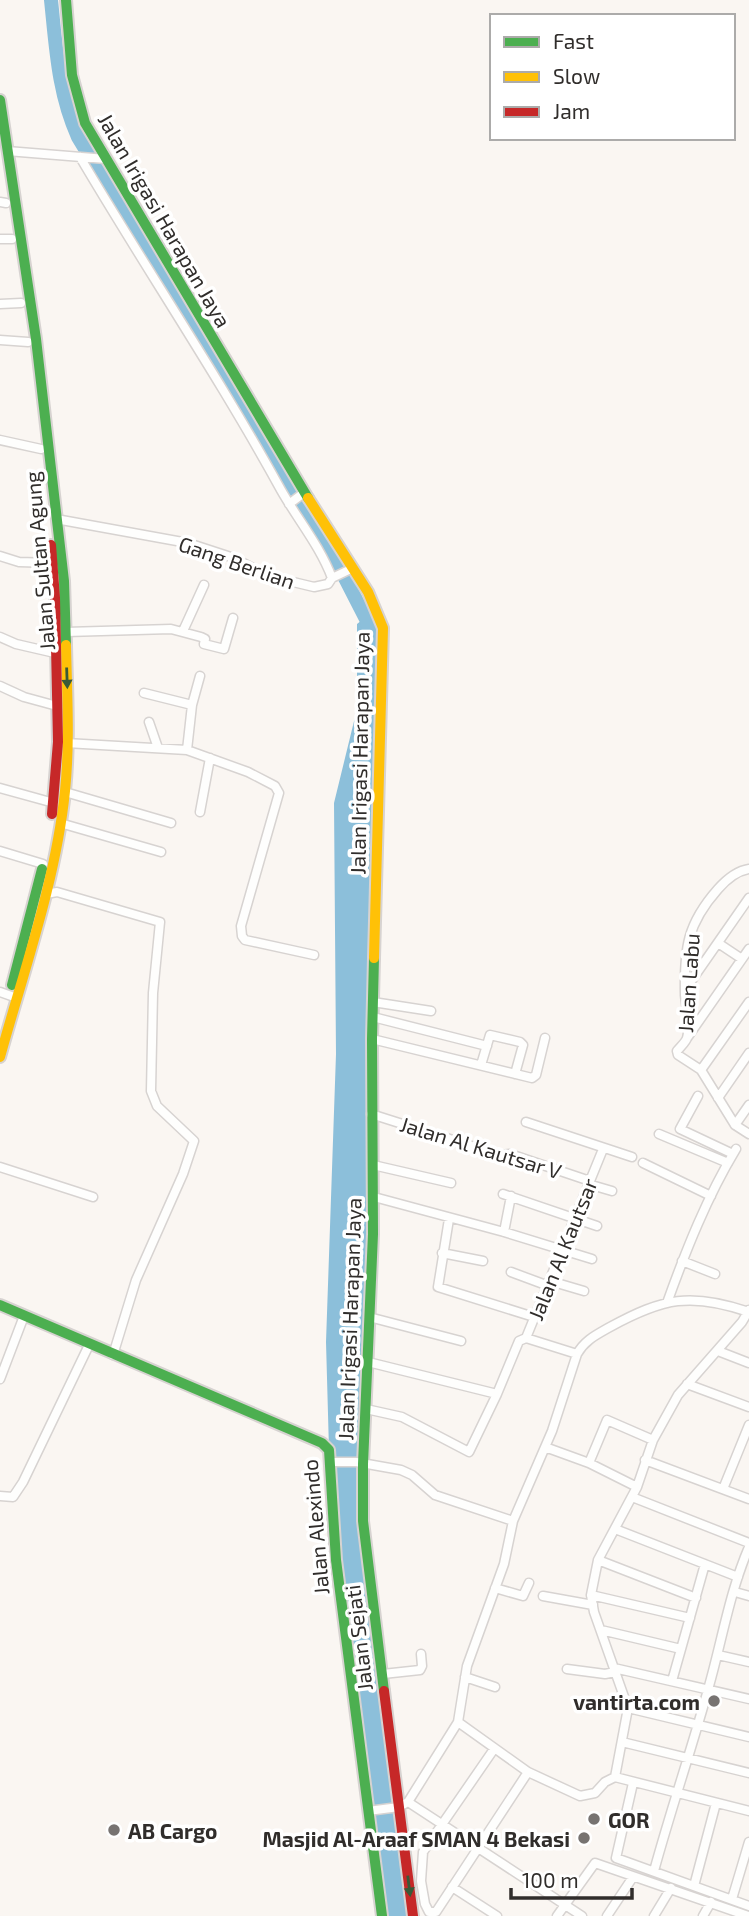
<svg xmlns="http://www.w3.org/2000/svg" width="749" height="1916" font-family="'Exo 2',sans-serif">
<rect width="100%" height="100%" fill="#faf6f2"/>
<path fill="#8cbfda" d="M 376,609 L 382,623 L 363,1522 L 413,1916 L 381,1916 L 329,1450 L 326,1342 L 336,1054 L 334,803 L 357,709 L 357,624 Z"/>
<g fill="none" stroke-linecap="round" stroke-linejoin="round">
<path stroke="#8cbfda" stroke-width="14" d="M 51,0 C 56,47 58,93 78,137 L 345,578 L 366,619 L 370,634"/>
<g stroke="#d7d3d1" stroke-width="11">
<path id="street" d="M 7,151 L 106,159
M 80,157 C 146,269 219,377 281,490 C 298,520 320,546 332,578
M 0,202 L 6,203
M 0,239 L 12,239
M 0,304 L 21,303
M 0,340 L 28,342
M 0,440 L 41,449
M 289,504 L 305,492
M 56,519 L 188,543 L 234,558 L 262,573 L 289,581 L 314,587 L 328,584 L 332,578 L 353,568
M 0,556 L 19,562 L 52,563
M 183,631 L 204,585
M 66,632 L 171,629 L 201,637 L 205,639 L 204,644 L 224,649 L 233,618
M 0,637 L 16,644 L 55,653
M 0,686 L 24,697 L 57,706
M 144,693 L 192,705
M 149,722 L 158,748
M 66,743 L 187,750 L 248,772 L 275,786 L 279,793 L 241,926 L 242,936 L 245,940 L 314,955
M 187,750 L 192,705 L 200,676
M 0,788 L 54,803
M 65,792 L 171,823
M 200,812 L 210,758
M 60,823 L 161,852
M 0,851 L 43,864
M 749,869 C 736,871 726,880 718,889 C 687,924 684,948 685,995 C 686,1005 690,1030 687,1038 C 686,1042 680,1047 677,1051 L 678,1055 L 701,1070 L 735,1125 L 749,1134
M 46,894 L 57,892 L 160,922 L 153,993 L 151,1091 L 157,1106 L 194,1141 L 183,1174 L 136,1280 L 113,1355
M 718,943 L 742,959
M 687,987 L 749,898
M 0,992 L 17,998
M 373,1002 L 431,1011
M 373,1017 L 487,1046
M 687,1038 L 749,949
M 372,1039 L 532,1078 L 536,1075 L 545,1038
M 481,1065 L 490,1035 L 520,1042 L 523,1045 L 515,1074
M 701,1070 L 749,1002
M 698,1096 L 680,1129 L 733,1154
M 718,1098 L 749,1053
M 371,1114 L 500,1155 L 510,1154 L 590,1181
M 526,1122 L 632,1157
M 735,1125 L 749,1105
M 659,1134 L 728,1163
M 643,1163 L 711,1196
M 373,1165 L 451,1183
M 0,1167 L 93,1197
M 588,1184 L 612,1191
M 503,1194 L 597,1226
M 374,1197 L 504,1232 L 592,1259
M 449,1219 L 438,1287 L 534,1317
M 504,1232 L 511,1196
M 442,1253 L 483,1261
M 682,1261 L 715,1274
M 511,1272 L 546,1285
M 550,1281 L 584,1291
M 667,1303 C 686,1250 707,1197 736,1149
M 369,1317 L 461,1341
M 718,1351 L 749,1363
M 577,1354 L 526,1338 L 603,1149
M 368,1362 L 497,1394 L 519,1341 L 526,1338
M 0,1379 L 24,1316
M 687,1384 L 749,1407
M 366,1409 L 402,1417 L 469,1452 L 497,1394
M 545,1447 L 589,1463 L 637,1487
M 645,1460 L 749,1499
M 331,1462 L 356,1462 L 401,1470 L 412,1475 L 435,1495 L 513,1521 L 552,1431 L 577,1354 C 585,1340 596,1335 610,1327 C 663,1298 691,1292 749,1312
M 589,1463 L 607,1420 L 653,1440
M 723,1489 L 749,1425
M 0,1496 L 13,1497 L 23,1482 L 89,1345
M 632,1497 L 749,1543
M 615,1529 L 738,1577
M 598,1560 L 696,1598
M 495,1588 L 523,1596 L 529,1583
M 735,1592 L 749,1596
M 591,1595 L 690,1618
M 543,1596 L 593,1605
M 601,1630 L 681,1649
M 718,1655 L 749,1662
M 614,1668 L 749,1699
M 567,1669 L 605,1674 L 615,1672
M 383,1674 L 420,1670 L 422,1666 L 421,1654
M 465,1677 L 495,1687
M 672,1681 L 705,1564
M 628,1708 L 749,1737
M 458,1722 L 528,1772 L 580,1796 L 595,1793 L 605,1782 L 615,1777
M 622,1742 L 749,1773
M 494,1749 L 423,1852 L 421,1881 L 425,1904 L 429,1912 L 436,1912 L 528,1772
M 615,1777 L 628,1708 L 594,1612 L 591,1595 L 598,1560 L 637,1487 L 653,1440 L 678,1395 L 742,1322 L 749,1310
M 615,1777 L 749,1811
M 633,1783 L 616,1858 L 749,1906
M 408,1802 L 458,1722 L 467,1666 L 504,1564 L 513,1521
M 368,1811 L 399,1807 L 408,1802 L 582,1916
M 654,1871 C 671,1809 692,1748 709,1686 C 722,1640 730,1591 749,1547
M 694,1886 L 716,1803
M 452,1887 L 497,1916
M 732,1899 L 749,1842
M 557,1916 L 595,1863 L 748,1916
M 607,1916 L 633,1877
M 654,1916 L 671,1888
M 703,1916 L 711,1902"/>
</g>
<g stroke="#d7d3d1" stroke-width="14">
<path id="fast" d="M 66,0 L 72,75 L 85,123 L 308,498
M 0,100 L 36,339 L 64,581 L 66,645
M 374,958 L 372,1039 L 373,1234 L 363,1464 L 363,1521 L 384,1691
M 12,985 L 42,869
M 0,1305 L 322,1443 L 329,1450 L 336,1560 L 382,1916"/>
</g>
<g stroke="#d7d3d1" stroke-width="14">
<path id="slow" d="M 308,498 L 368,592 L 383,628 L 374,958
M 0,1057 C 24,970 56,880 65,791 C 70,742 67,694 66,645"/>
</g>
<g stroke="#d7d3d1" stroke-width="14">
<path id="jam" d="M 51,545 L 55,598 L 58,742 L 52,814
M 384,1691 L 413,1916"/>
</g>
<use href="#street" stroke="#fefefd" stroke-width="8"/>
<use href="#fast" stroke="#4caf50" stroke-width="10"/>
<use href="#slow" stroke="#ffc107" stroke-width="10"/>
<use href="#jam" stroke="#c62828" stroke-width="10"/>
</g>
<defs><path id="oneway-solid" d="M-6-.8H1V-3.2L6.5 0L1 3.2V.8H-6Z" transform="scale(1.75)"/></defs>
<g fill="#3a5a38">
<use href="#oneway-solid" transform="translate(67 678) rotate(88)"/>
<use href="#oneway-solid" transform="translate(409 1886) rotate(83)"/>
</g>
<g fill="#777371" stroke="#fff" stroke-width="2.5">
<circle cx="714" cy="1701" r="7"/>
<circle cx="594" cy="1819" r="7"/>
<circle cx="114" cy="1830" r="7"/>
<circle cx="584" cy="1838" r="7"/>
</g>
<g text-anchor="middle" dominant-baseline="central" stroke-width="7" stroke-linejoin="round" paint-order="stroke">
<g font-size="21" fill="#302d2b" stroke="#fff">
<text transform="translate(165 220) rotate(60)">Jalan Irigasi Harapan Jaya</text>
<text transform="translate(39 561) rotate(-95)">Jalan Sultan Agung</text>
<text transform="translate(237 562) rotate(19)">Gang Berlian</text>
<text transform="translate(359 753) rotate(-89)">Jalan Irigasi Harapan Jaya</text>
<text transform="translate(688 983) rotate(-86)">Jalan Labu</text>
<text transform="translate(481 1147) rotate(17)">Jalan Al Kautsar V</text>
<text transform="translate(562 1249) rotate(-68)">Jalan Al Kautsar</text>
<text transform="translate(349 1319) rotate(-88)">Jalan Irigasi Harapan Jaya</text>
<text transform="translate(315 1527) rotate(-95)">Jalan Alexindo</text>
<text transform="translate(358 1638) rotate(-97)">Jalan Sejati</text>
</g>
<g font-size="21" font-weight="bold" fill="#302d2b" stroke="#fff" text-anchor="end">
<text x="700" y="1701">vantirta.com</text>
<text x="608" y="1819" text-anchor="start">GOR</text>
<text x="128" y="1830" text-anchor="start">AB Cargo</text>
<text x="570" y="1838">Masjid Al-Araaf SMAN 4 Bekasi</text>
</g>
</g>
<rect x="490" y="14" width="245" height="126" fill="#ffffff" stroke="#acabaa" stroke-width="2"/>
<rect x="504" y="37" width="35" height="10" fill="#4caf50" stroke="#acabaa" stroke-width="2"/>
<text x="553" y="49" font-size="21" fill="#302d2b">Fast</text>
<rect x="504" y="72" width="35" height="10" fill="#ffc107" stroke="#acabaa" stroke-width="2"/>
<text x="553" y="84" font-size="21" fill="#302d2b">Slow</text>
<rect x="504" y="107" width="35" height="10" fill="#c62828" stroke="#acabaa" stroke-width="2"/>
<text x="553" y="119" font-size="21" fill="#302d2b">Jam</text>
<path d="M511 1888v10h121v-10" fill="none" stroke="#302d2b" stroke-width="3.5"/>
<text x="522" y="1888" font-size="21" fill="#302d2b" stroke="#ffffff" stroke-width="5" paint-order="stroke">100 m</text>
</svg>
